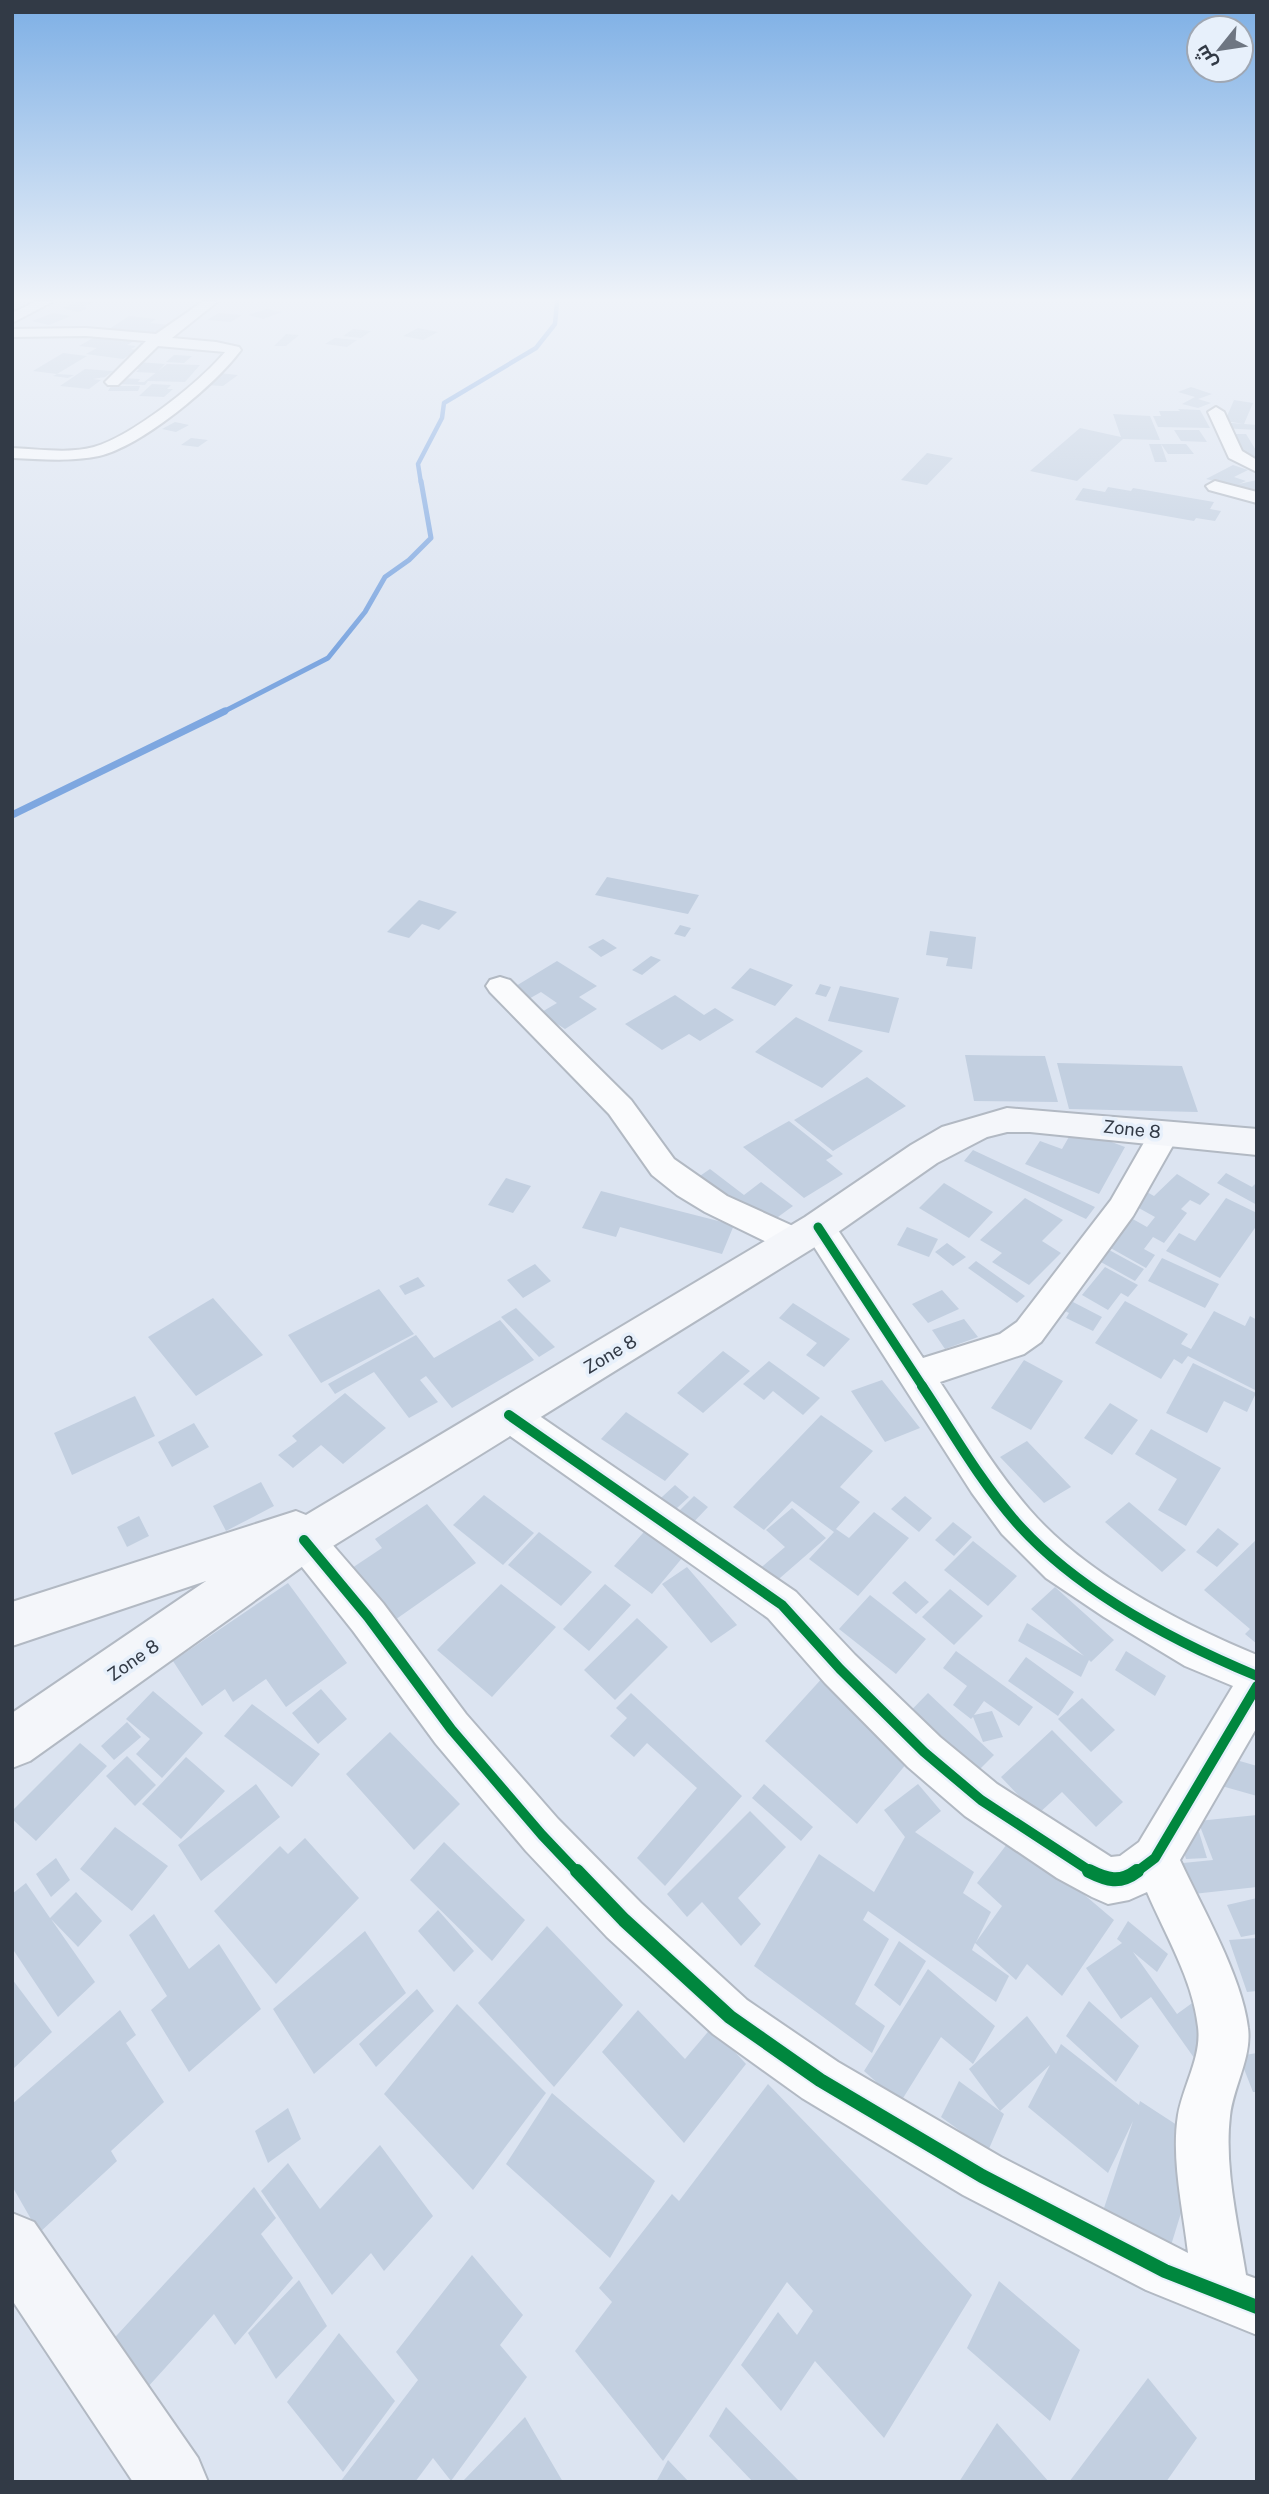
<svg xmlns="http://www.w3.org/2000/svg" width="1269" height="2494" font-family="'Public Sans',Cairo,sans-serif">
<rect width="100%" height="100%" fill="#dce4f1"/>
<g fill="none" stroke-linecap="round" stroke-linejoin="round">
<path stroke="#7ea7e0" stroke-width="4.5" d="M 421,483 L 418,464 L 442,418 L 444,403 L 536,348 L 555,324 L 557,302"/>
<path stroke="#7ea7e0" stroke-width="5" d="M 221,713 L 328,658 L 365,612 L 385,577 L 409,560 L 431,538 L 421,481"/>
<path stroke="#7ea7e0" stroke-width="7" d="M 12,815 L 225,711"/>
</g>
<path fill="#c2cfe0" d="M 78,302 L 94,302 L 82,307 L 88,308 L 78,312 L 62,308 Z
M 267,309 L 282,312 L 263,319 L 248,315 Z
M 53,313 L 71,316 L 49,325 L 32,321 Z
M 219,313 L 242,315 L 231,322 L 207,320 Z
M 129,316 L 156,319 L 150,323 L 171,325 L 154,336 L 125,334 L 129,331 L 126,331 L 120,334 L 103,333 Z
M 418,328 L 438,332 L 423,340 L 403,336 Z
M 353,329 L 371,331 L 361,338 L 343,336 Z
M 286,334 L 299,335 L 286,346 L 274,346 Z
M 93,338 L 134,341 L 127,345 L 136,346 L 131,349 L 138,350 L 123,359 L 86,354 L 97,348 L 79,346 Z
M 335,338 L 357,340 L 347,347 L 325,344 Z
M 63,353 L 87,356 L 57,374 L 74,375 L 68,378 L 53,376 L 57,374 L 33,371 Z
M 174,355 L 192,356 L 184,363 L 166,362 Z
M 138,362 L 165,364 L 156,373 L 136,372 L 139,369 L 132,368 Z
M 167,364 L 200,365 L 185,382 L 148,381 L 145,385 L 116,384 L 121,378 L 140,379 L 138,382 L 144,382 Z
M 85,369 L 113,371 L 105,377 L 93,379 L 101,380 L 89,389 L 60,386 Z
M 219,373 L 238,375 L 223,386 L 204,385 Z
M 152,384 L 171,385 L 167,389 L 173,389 L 164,397 L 139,396 Z
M 111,386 L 140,386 L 138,391 L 108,391 Z
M 1191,387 L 1212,394 L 1198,399 L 1211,403 L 1198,408 L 1182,404 L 1195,397 L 1178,392 Z
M 1234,400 L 1253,403 L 1244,424 L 1225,421 Z
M 1178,409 L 1200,410 L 1210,428 L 1158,427 L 1153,416 L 1161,416 L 1159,411 L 1180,411 Z
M 1113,414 L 1150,416 L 1160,440 L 1123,439 L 1077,481 L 1030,471 L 1080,428 L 1121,437 Z
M 175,422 L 189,425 L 176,432 L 162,429 Z
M 1219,422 L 1257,425 L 1257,430 L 1221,428 Z
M 1174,430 L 1199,430 L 1207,442 L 1181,441 Z
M 1229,434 L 1246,434 L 1257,452 L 1257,463 L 1231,458 Z
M 191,438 L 208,440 L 198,447 L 181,445 Z
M 1149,444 L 1161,444 L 1167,462 L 1155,462 Z
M 1161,444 L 1186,444 L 1194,454 L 1168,454 Z
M 927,453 L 953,458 L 927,485 L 901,480 Z
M 1233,465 L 1248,470 L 1234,477 L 1246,481 L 1239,484 L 1257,480 L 1257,491 L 1206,479 Z
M 1108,487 L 1131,491 L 1133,488 L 1214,502 L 1210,509 L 1221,511 L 1215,521 L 1196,518 L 1194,521 L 1075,500 L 1083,488 L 1105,492 Z
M 607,877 L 699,895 L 688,914 L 595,895 Z
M 419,900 L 457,912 L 439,930 L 422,924 L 409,938 L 387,932 Z
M 680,925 L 691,928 L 685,937 L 674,934 Z
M 930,931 L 976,937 L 972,969 L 946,966 L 948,958 L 926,955 Z
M 603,939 L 617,948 L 601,957 L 588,947 Z
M 651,956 L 661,960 L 642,975 L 632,970 Z
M 557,961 L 597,986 L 579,997 L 597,1009 L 565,1029 L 540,1013 L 557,1003 L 541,992 L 527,1000 L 511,989 Z
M 750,968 L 793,985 L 775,1006 L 731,988 Z
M 820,984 L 831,987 L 826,997 L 815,994 Z
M 840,986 L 899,998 L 889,1033 L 828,1021 Z
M 675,995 L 704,1015 L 715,1008 L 734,1020 L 700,1041 L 689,1034 L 662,1050 L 625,1024 Z
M 796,1017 L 863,1051 L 822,1088 L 755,1052 Z
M 965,1055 L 1045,1056 L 1058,1102 L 974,1101 Z
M 1057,1063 L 1182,1066 L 1198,1112 L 1069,1109 Z
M 867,1077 L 906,1106 L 833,1151 L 794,1120 Z
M 789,1121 L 833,1156 L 826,1160 L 843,1174 L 804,1198 L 743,1147 Z
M 1074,1128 L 1125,1147 L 1099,1194 L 1025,1164 L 1040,1141 L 1062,1149 Z
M 973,1150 L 1095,1207 L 1086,1219 L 964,1161 Z
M 710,1169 L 744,1195 L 761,1182 L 793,1206 L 763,1228 L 697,1178 Z
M 1226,1173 L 1252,1187 L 1257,1182 L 1257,1205 L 1217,1183 Z
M 1177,1174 L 1210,1194 L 1200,1205 L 1190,1200 L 1181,1209 L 1187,1213 L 1164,1243 L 1153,1237 L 1144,1249 L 1155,1255 L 1146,1268 L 1100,1242 L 1122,1213 L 1147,1227 L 1155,1217 L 1128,1202 L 1138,1187 L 1154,1196 Z
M 506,1178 L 531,1186 L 513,1213 L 488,1205 Z
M 944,1183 L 993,1212 L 969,1238 L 919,1208 Z
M 601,1191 L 734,1225 L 722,1254 L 620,1227 L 616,1237 L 582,1228 Z
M 1025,1198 L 1063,1220 L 1042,1241 L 1061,1253 L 1029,1285 L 992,1262 L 1002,1253 L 980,1240 Z
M 1226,1198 L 1257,1213 L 1257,1225 L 1220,1278 L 1166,1251 L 1179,1233 L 1195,1241 Z
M 907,1227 L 938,1239 L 929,1257 L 897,1245 Z
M 947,1243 L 966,1257 L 953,1266 L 935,1252 Z
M 1100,1245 L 1144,1269 L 1135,1281 L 1090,1256 Z
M 1162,1258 L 1219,1284 L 1205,1308 L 1148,1281 Z
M 976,1261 L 1025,1296 L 1017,1303 L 968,1268 Z
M 535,1264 L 551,1281 L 523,1298 L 507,1280 Z
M 1081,1266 L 1093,1272 L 1073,1302 L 1102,1317 L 1093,1331 L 1066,1318 L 1069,1313 L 1055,1306 Z
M 1105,1267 L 1138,1285 L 1128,1297 L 1121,1293 L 1108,1310 L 1082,1295 Z
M 418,1277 L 425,1286 L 405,1295 L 399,1286 Z
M 379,1289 L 414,1334 L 321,1383 L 288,1335 Z
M 942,1290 L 959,1309 L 928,1323 L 912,1304 Z
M 213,1298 L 263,1355 L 196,1396 L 148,1337 Z
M 1125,1301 L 1188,1334 L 1181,1344 L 1191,1349 L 1214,1311 L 1245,1326 L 1250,1316 L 1257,1320 L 1257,1391 L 1188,1356 L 1182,1364 L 1174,1359 L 1161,1379 L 1095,1343 Z
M 793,1303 L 850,1339 L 824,1367 L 806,1355 L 817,1343 L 779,1318 Z
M 516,1308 L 555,1347 L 539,1357 L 501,1317 Z
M 964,1319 L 978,1337 L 945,1349 L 932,1330 Z
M 500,1320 L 534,1360 L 452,1408 L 426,1376 L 420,1380 L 438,1402 L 409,1418 L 374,1372 L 335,1394 L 328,1384 L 416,1335 L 434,1358 Z
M 723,1351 L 750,1371 L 703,1413 L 677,1393 Z
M 1024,1360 L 1063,1381 L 1031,1430 L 991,1408 Z
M 769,1361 L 820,1398 L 803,1415 L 773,1391 L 764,1400 L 743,1384 Z
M 1193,1363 L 1256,1393 L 1247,1412 L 1224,1401 L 1207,1433 L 1166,1413 Z
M 882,1380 L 920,1428 L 885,1442 L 851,1391 Z
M 345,1393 L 386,1428 L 343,1464 L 321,1445 L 293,1468 L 278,1455 L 297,1441 L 292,1436 Z
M 135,1396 L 155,1436 L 72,1475 L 54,1433 Z
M 1110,1403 L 1138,1420 L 1112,1455 L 1084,1438 Z
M 626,1412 L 689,1454 L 665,1481 L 601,1439 Z
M 821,1415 L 873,1451 L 840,1487 L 860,1502 L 836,1529 L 849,1538 L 874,1512 L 909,1538 L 858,1596 L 809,1559 L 834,1532 L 792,1501 L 764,1530 L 733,1507 Z
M 194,1423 L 209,1447 L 172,1467 L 158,1442 Z
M 1151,1429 L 1221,1468 L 1186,1526 L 1158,1510 L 1177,1479 L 1135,1454 Z
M 1027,1441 L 1071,1487 L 1044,1503 L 1000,1457 Z
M 261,1482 L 274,1506 L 226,1531 L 213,1506 Z
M 675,1485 L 689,1497 L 665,1519 L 651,1507 Z
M 484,1495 L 534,1533 L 503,1565 L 453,1525 Z
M 694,1496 L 708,1507 L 689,1527 L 674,1516 Z
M 905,1496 L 932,1518 L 919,1532 L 891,1509 Z
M 1129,1502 L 1186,1550 L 1162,1572 L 1105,1522 Z
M 427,1504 L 476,1563 L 392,1622 L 352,1568 L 382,1548 L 375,1539 Z
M 792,1508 L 826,1538 L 765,1591 L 750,1577 L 785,1547 L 766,1530 Z
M 139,1516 L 149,1536 L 127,1547 L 117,1527 Z
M 953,1522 L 972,1537 L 954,1556 L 935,1540 Z
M 650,1525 L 688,1551 L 652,1594 L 614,1566 Z
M 1218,1528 L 1239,1544 L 1217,1567 L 1196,1552 Z
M 539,1532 L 592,1572 L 561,1606 L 508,1565 Z
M 1257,1539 L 1257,1644 L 1245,1634 L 1250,1629 L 1204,1590 Z
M 973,1541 L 1017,1576 L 988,1606 L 944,1570 Z
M 687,1567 L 737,1625 L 711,1643 L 662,1584 Z
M 905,1581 L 929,1602 L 916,1614 L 892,1593 Z
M 288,1583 L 347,1663 L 286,1707 L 266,1679 L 233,1702 L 225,1689 L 202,1706 L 173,1661 Z
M 501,1584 L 556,1627 L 492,1697 L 437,1650 Z
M 605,1584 L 631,1605 L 589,1651 L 563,1629 Z
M 1055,1587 L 1114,1640 L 1091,1662 L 1089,1660 L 1081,1677 L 1018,1641 L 1027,1623 L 1084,1656 L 1031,1609 Z
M 950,1589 L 983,1616 L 954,1645 L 922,1617 Z
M 870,1595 L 926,1639 L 896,1674 L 839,1629 Z
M 637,1618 L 668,1647 L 615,1700 L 584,1670 Z
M 956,1651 L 1033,1707 L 1019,1726 L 984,1701 L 974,1715 L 992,1711 L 1003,1737 L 983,1742 L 973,1717 L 971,1719 L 953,1705 L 967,1686 L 943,1668 Z
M 1126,1651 L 1166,1676 L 1155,1696 L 1115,1670 Z
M 1026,1657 L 1074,1692 L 1058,1716 L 1008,1681 Z
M 825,1675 L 916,1752 L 857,1824 L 765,1741 Z
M 321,1689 L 347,1719 L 318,1744 L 292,1713 Z
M 153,1691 L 203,1733 L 162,1778 L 136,1754 L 150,1739 L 126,1719 Z
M 631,1693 L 742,1796 L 665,1886 L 637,1858 L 697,1788 L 647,1743 L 634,1757 L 610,1736 L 627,1718 L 616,1708 Z
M 928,1693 L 994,1755 L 962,1787 L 897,1725 Z
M 1082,1698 L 1115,1730 L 1091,1752 L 1058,1719 Z
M 252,1704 L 320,1754 L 292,1787 L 224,1736 Z
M 127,1722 L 141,1737 L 114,1760 L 101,1746 Z
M 1052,1730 L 1123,1802 L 1096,1827 L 1062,1792 L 1037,1815 L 1001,1777 Z
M 390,1732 L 460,1804 L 414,1850 L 346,1774 Z
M 80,1743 L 107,1766 L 36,1841 L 12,1819 L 12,1811 Z
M 1212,1753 L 1257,1766 L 1257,1796 L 1211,1783 Z
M 127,1756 L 156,1785 L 135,1806 L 106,1776 Z
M 186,1757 L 225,1791 L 181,1839 L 142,1804 Z
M 256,1784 L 280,1817 L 201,1881 L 178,1845 Z
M 764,1784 L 813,1827 L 801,1841 L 752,1798 Z
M 918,1784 L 941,1811 L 915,1832 L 974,1872 L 963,1893 L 991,1912 L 976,1942 L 1002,1906 L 977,1883 L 1014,1835 L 1114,1920 L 1062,1996 L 1027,1964 L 1016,1980 L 975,1943 L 972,1950 L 1009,1976 L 996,2002 L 868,1911 L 863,1920 L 889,1939 L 855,2004 L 885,2026 L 872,2053 L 754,1966 L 819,1854 L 874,1892 L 905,1837 L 884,1810 Z
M 750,1811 L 786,1847 L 738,1898 L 761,1924 L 741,1946 L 702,1902 L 687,1917 L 667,1894 Z
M 1257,1815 L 1257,1887 L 1184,1895 L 1173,1864 L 1213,1860 L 1198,1821 Z
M 115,1827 L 168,1866 L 132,1911 L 80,1869 Z
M 1199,1832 L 1207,1858 L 1186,1859 L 1178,1833 Z
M 305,1838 L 359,1898 L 276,1984 L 214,1911 L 280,1846 L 288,1854 Z
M 444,1842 L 525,1920 L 492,1961 L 410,1880 Z
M 56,1858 L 70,1880 L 51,1897 L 36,1874 Z
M 26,1883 L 50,1918 L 76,1892 L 102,1921 L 78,1947 L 51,1919 L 95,1982 L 58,2017 L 12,1948 L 12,1894 Z
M 1257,1898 L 1257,1934 L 1241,1937 L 1227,1905 Z
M 438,1910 L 474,1951 L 454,1972 L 418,1931 Z
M 154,1914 L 189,1969 L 219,1944 L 261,2009 L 189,2072 L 151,2010 L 167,1996 L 129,1935 Z
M 1128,1921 L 1168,1954 L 1157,1972 L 1133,1952 L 1177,2014 L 1206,1993 L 1197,2062 L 1151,1997 L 1121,2019 L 1086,1968 L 1122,1943 L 1117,1939 Z
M 547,1926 L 623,2005 L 554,2087 L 478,2003 Z
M 365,1931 L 406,1993 L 314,2074 L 273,2009 Z
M 1257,1938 L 1257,1991 L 1247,1992 L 1229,1940 Z
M 899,1941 L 926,1961 L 900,2006 L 874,1985 Z
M 928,1969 L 995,2026 L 973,2064 L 941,2037 L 900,2103 L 864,2071 Z
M 12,1979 L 52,2032 L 12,2070 Z
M 417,1989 L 434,2011 L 376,2067 L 359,2044 Z
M 1089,2001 L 1139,2046 L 1116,2082 L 1066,2036 Z
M 457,2004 L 546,2093 L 473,2190 L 384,2094 Z
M 120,2010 L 136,2035 L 126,2043 L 164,2102 L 111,2151 L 117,2161 L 39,2233 L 12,2186 L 12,2104 Z
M 638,2010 L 685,2059 L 712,2027 L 746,2064 L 684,2143 L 602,2052 Z
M 1027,2016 L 1056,2054 L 1061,2044 L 1139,2105 L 1140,2101 L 1203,2142 L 1168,2255 L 1103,2211 L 1133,2121 L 1108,2173 L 1028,2107 L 1050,2065 L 1000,2111 L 969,2069 Z
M 1257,2053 L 1257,2092 L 1253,2092 L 1239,2056 Z
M 959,2081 L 1004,2114 L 988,2151 L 941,2117 Z
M 768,2084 L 972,2295 L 884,2438 L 815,2361 L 781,2411 L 741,2365 L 778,2312 L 797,2335 L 813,2311 L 787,2282 L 663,2461 L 575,2351 L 612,2302 L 599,2288 L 672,2194 L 679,2201 Z
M 552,2093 L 655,2181 L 610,2258 L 506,2164 Z
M 288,2108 L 301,2139 L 268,2163 L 255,2131 Z
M 380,2145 L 433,2216 L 384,2271 L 371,2253 L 332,2295 L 261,2191 L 288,2163 L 320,2209 Z
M 254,2187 L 276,2218 L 261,2234 L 293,2278 L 235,2345 L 214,2314 L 137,2399 L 105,2348 Z
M 472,2255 L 523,2315 L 500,2345 L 527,2377 L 451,2481 L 433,2458 L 415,2482 L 340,2482 L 418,2380 L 396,2352 Z
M 299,2280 L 327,2326 L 276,2379 L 248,2333 Z
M 999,2281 L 1080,2350 L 1050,2421 L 967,2348 Z
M 339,2333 L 395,2401 L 343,2472 L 287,2402 Z
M 1148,2378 L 1197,2438 L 1166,2482 L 1069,2482 Z
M 726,2407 L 800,2482 L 753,2482 L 709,2436 Z
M 525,2417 L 563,2482 L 462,2482 Z
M 997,2423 L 1049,2482 L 959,2482 Z
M 668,2460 L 689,2482 L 656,2482 Z"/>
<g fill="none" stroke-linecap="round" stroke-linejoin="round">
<g stroke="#b2b9c3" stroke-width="4">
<path id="minor" d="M 35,302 L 52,302 L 12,323 L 12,313 Z
M 202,302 L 217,302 L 172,338 L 216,342 L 239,347 L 241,350 C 215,385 142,446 99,456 C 70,462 41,459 12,458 L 12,448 C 38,449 68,454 94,447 C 132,436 199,383 225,352 L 158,346 L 118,385 L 108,385 L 105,382 L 146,341 L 86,336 L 12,337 L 12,329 L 86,328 L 156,334 Z
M 1216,407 L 1224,412 L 1242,451 L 1257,460 L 1257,472 L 1229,458 L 1208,412 Z
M 1215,481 L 1257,492 L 1257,503 L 1209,490 L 1206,486 Z
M 500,977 L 510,980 L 631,1100 L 674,1159 L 727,1196 L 804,1231 L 802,1227 L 806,1218 L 818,1215 L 830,1218 L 923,1358 L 1000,1334 L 1017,1322 L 1111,1200 L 1154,1125 L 1165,1122 L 1176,1125 L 1180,1133 L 1133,1216 L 1041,1342 L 1024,1354 L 940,1382 C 968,1424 995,1470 1029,1509 C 1084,1573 1179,1623 1257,1655 L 1257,1727 L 1180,1860 C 1202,1908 1242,1976 1248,2028 C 1252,2057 1233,2087 1230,2116 C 1224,2167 1238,2224 1246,2275 L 1257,2279 L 1257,2335 L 1146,2290 L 963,2195 L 802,2098 L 713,2034 L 607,1937 L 526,1851 L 436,1744 L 353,1631 L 290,1552 L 284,1540 L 290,1528 L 304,1522 L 318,1528 L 383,1603 L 466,1714 L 558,1819 L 641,1903 L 747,2000 L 838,2062 L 1001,2157 L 1188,2253 C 1183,2209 1171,2159 1178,2115 C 1183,2086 1202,2056 1198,2027 C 1193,1980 1165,1934 1147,1892 L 1129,1900 L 1108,1904 L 1092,1897 L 1057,1878 L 965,1816 L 908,1767 L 825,1683 L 768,1618 L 496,1426 L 491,1415 L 496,1404 L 509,1400 L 522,1404 L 796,1592 L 855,1655 L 940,1737 L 997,1784 L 1111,1857 L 1120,1856 L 1139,1842 L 1233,1686 L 1185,1666 L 1104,1617 L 1046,1578 L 1002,1534 L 972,1493 L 811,1242 L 807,1250 L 795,1253 L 783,1250 L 705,1212 L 677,1195 L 652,1175 L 609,1114 L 490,992 L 486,986 L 490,980 Z"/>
</g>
<g stroke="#b2b9c3" stroke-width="4">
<path id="secondary" d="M 1007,1108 L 1257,1129 L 1257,1155 L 1030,1132 L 1007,1132 L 987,1137 L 937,1163 L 831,1237 L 320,1554 L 30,1761 L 12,1768 L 12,1713 L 206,1581 L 12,1646 L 12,1602 L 296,1511 L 306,1515 L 805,1217 L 911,1145 L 942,1127 Z
M 12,2213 L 34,2222 L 198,2458 L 208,2482 L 133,2482 L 12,2300 Z"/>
</g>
<use href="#minor" fill="#fafbfd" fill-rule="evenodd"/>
<use href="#secondary" fill="#f4f6fa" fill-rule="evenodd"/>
<g stroke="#e7f0fb" stroke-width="13">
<path id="cycleway-far2" d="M 818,1227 L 923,1387"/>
</g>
<g stroke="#e7f0fb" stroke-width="15">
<path id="cycleway-far1" d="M 922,1386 C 952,1431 980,1481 1016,1522 C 1077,1591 1173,1641 1257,1676
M 509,1415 L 782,1605 L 840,1669 L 924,1752 L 981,1800 L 1093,1873
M 304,1540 L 368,1617 L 451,1729 L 542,1835 L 578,1873
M 1135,1873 L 1155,1858 L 1257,1686"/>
</g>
<g stroke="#e7f0fb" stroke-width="18">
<path id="cycleway" d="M 577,1871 L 624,1920 L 730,2017 L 820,2080 L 982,2176 L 1165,2271 L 1257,2307
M 1089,1871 C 1107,1880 1120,1884 1137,1871"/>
</g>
<use href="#cycleway-far2" stroke="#00873e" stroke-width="9"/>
<use href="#cycleway-far1" stroke="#00873e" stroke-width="10"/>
<use href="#cycleway" stroke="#00873e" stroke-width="14"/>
</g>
<linearGradient id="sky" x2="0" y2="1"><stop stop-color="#7dafe5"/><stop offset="0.46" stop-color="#eff3f9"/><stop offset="1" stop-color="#eff3f9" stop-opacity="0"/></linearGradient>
<rect width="1269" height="651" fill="url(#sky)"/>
<g text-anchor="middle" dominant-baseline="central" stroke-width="7" stroke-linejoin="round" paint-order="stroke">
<g font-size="18" fill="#323a46" stroke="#e7f0fb">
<text transform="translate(1132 1129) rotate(6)">Zone 8</text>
<text transform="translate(610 1354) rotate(-31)">Zone 8</text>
<text transform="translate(133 1660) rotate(-35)">Zone 8</text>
</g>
</g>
<rect width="1269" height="2494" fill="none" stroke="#323a46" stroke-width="28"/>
<g transform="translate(1220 49) rotate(240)"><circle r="33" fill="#e7f0fb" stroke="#9fa7b3" stroke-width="2"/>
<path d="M0-5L12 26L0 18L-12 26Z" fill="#6e7682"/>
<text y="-10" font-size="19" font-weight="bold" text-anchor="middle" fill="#323a46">ش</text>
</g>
</svg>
